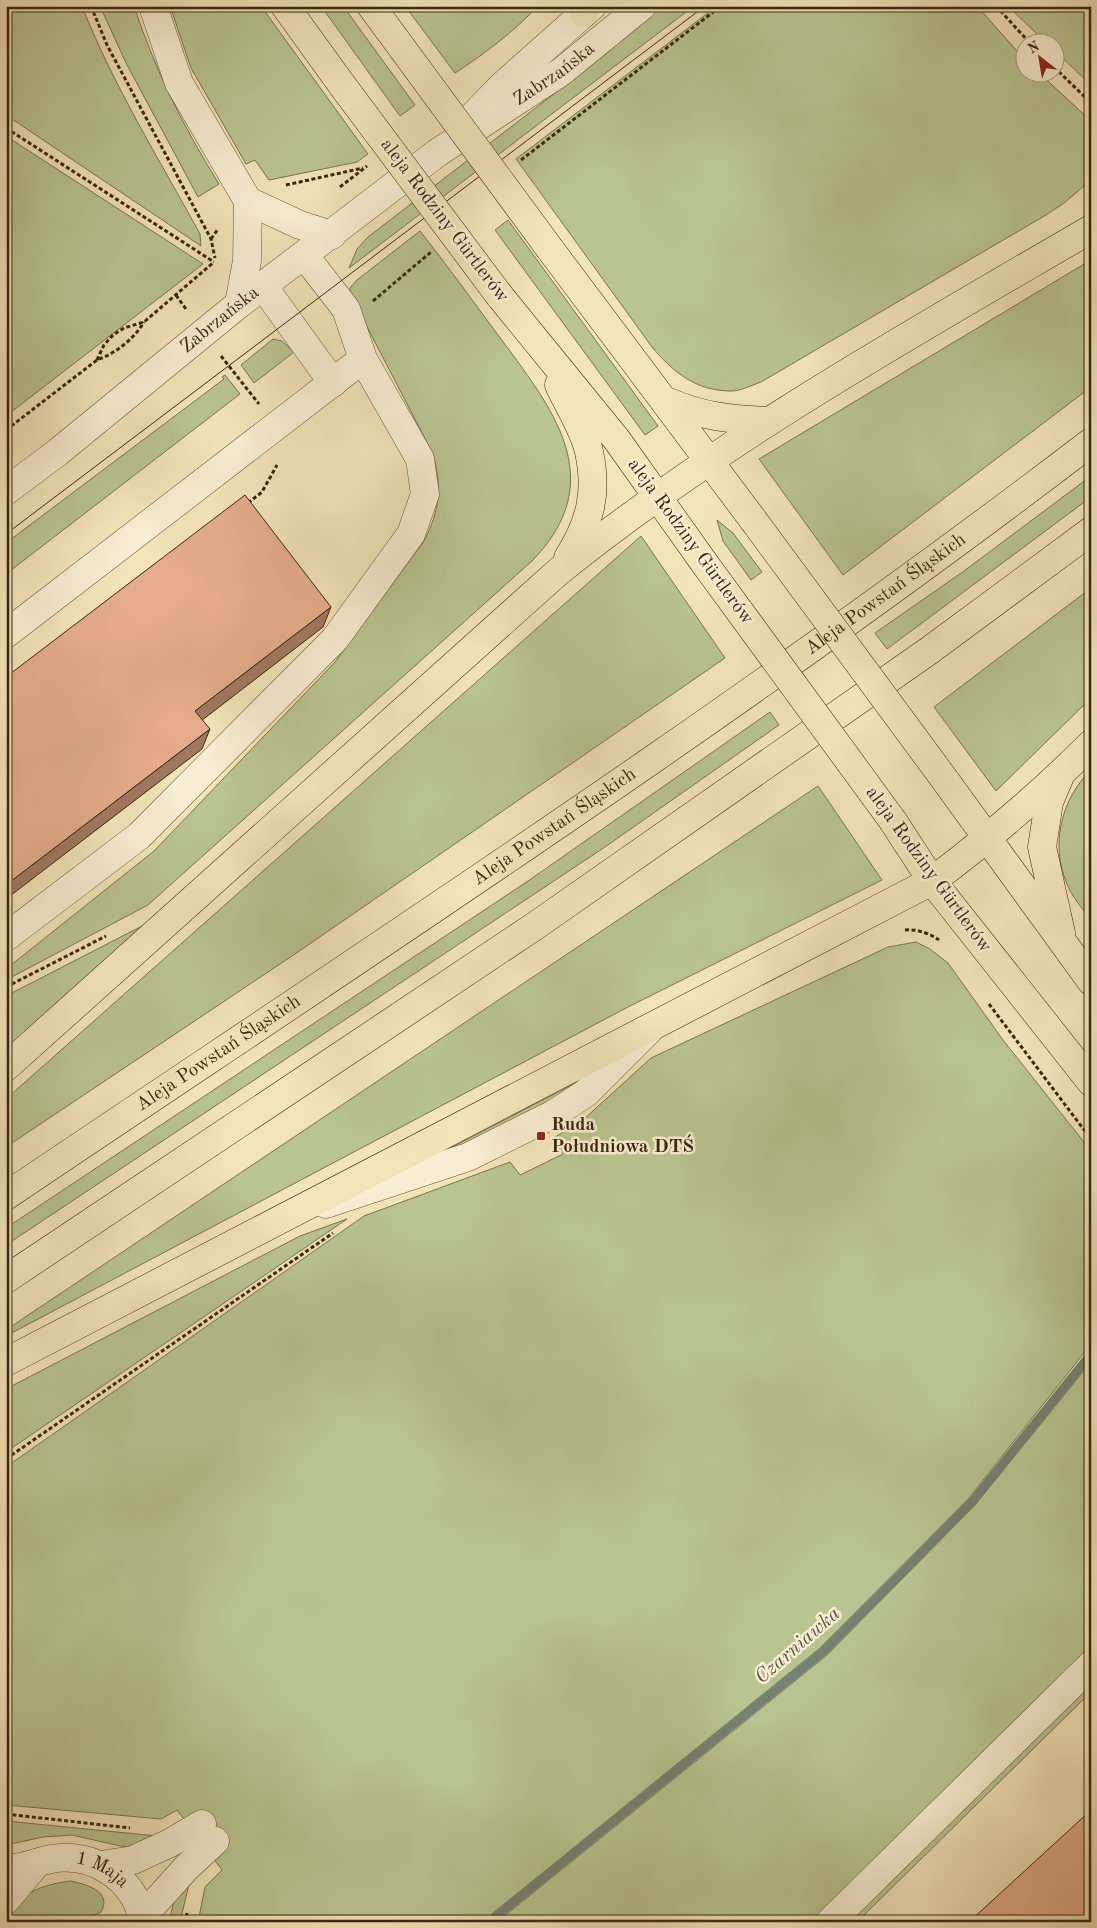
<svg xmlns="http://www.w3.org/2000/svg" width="1097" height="1928" font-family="'Old Standard TT',serif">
<rect width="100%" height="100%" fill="#f2e4b9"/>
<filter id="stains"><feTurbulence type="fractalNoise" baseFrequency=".004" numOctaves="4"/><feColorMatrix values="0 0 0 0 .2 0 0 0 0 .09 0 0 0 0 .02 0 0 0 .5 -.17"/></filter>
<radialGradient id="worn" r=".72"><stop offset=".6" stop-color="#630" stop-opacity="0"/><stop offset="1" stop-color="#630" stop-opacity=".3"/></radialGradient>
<path fill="#b9c490" stroke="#7a7450" d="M 6,6 L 82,6 C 113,85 159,159 200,234 L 201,246 L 6,115 Z
M 100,6 L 134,6 C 155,70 184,128 219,184 L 198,197 L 126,63 Z
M 170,6 L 261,6 L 368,154 L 357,162 L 269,180 L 255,160 L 246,164 L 191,68 Z
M 321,6 L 343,6 L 415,105 L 400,116 Z
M 405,6 L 538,6 C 512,33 486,53 455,73 Z
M 658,6 L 694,6 L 349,268 L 357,249 L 368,237 L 607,53 Z
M 717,6 L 977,6 L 1024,59 L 1024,72 L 1039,73 L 1091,121 L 1091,180 L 1064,203 L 1046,215 L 761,382 C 752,385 741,391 731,391 C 696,391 673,372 652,347 L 516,159 Z
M 1008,6 L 1091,6 L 1091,85 L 1055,51 L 1054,42 L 1045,42 Z
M 6,136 L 203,264 L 6,416 Z
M 508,220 L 658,426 L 645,435 L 495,230 Z
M 420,231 C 447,265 472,300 498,335 C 551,407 612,479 532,561 L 148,905 L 6,980 L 6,969 L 154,851 L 335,662 L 424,541 C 440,510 442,487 433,454 L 350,294 L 350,288 L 357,280 Z
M 1091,260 L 1091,387 L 843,575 L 759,459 Z
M 273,339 L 282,341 L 294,352 L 254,383 L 241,365 Z
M 225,375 L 240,394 L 6,574 L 6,543 L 224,379 L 222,377 Z
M 1091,476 L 1091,497 L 887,649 L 875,633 L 964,571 Z
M 717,520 L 733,533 L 762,572 L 751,580 L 723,541 Z
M 641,536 L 725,658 L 295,954 L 6,1147 L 6,1099 Z
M 1091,588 L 1091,698 L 996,791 L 934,707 Z
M 770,712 L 779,725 L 605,847 L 6,1245 L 6,1228 L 528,881 Z
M 1091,770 L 1091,920 C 1083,909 1072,897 1067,884 C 1050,845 1061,799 1091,770 Z
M 818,786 L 882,880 L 628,1007 L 6,1336 L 6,1330 Z
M 146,924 L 6,1049 L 6,996 Z
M 916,942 L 930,949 L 948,963 L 1003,1040 L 1091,1151 L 1091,1344 L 968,1499 L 820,1648 L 482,1922 L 198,1922 L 205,1887 L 222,1870 L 177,1810 L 161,1819 L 6,1805 L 6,1467 L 364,1216 L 510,1162 L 520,1175 L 563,1154 L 552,1139 L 583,1120 L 651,1058 L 888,947 Z
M 579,1081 L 554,1104 L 429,1159 Z
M 347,1219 L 6,1452 L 6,1389 L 300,1236 Z
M 1091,1362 L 1091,1659 L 824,1922 L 497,1922 L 827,1655 L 975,1505 Z
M 1091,1673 L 1091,1692 L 857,1922 L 839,1922 Z
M 6,1821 L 157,1836 L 135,1847 L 120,1846 L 72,1835 L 43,1837 L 6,1845 Z
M 190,1880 L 180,1922 L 169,1922 L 174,1901 Z
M 70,1881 C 85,1884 113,1891 101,1912 L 78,1922 L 9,1922 C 16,1892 43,1885 70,1881 Z"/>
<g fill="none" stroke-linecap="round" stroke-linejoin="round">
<path stroke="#758173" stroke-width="9" d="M 489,1922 L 824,1651 L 972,1502 L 1091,1354"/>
<g stroke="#69553a" stroke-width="29">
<g id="minor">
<path d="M 153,6 L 179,83 L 248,201 L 247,261 L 239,304"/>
<path d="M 470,119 L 501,87 L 592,6"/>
<path d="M 248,201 L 300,225 L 332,235"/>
<path d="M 263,286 L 333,383"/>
<path id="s1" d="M 6,491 L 58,452 L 239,304 L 437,153 L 561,72 L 642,6"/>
<path d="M 6,634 L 363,359"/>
<path d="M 6,937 L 139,836 L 335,639 L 411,534 L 425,494 L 420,459 L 363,359 L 346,309 L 304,255"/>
<path d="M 326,1204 L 468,1157 L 554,1114 L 586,1093 L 648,1031"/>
<path d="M 101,1865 L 133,1860 L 170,1843 L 202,1824"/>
<path id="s2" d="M 6,1868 C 22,1869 36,1862 51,1859 C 93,1851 136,1879 143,1922"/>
<path d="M 6,1900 L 37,1863"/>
<path d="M 142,1917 L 187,1867 L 215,1841"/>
<path d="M 830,1922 L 1091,1665"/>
</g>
</g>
<g stroke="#3b250f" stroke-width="29">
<g id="major">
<path d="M 285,6 L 342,85"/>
<path d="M 371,6 L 402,48"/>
<path d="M 584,13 L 586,6"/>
<path d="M 550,249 L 754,521"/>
<path d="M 499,295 L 617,440 L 705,564"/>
<path d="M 559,385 C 568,405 585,431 589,452 C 598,493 590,523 568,558"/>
<path d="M 666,401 C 704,417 728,419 769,421"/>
<path d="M 1060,776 L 1049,802 L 1042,847 L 1061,933"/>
<path d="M 945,780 L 1091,981"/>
<path d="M 893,821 L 932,881 L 1091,1082"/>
<path d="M 6,1067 L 558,572 C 723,439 908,336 1091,229"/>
<path id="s3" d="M 6,1196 C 371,950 741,710 1091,442"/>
<path d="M 6,1279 L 535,926 L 930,650 L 1091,531"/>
<path d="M 6,1362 L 932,881 C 988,839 1041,794 1091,744"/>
</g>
</g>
<path stroke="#3b250f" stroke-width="3" stroke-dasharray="4 2.5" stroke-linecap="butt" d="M 91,6 L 107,45 L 211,239 L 215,258
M 996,6 L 1029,42
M 1054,67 L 1091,103
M 6,128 L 214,262
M 521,160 L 721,6
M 286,185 L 363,168
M 340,187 L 367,166
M 211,239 L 218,229
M 176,295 L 186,309
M 373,301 L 431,252
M 221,356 L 259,404
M 97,360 L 104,345 L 113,335 L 124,328 L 144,322 L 214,262
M 6,430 L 97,360 C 116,353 134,339 144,322
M 248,503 L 262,492 L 277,465
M 905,930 C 917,929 929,933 939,940
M 6,987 L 106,936
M 989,1004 L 1091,1139
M 6,1459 L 333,1233
M 6,1814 L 130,1828
M 185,1922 L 187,1913"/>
<use href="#minor" stroke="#f7edd2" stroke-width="28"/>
<use href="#major" stroke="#f2e4b9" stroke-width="28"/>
<path stroke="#3b250f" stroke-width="1" d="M 6,534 L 705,6"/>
<g stroke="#3b250f" stroke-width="29" stroke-linecap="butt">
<path id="major-bridge" d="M 402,48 L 550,249
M 342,85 L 499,295
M 754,521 L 945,780
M 705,564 L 893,821"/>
</g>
<use href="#major-bridge" stroke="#f2e4b9" stroke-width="28"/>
</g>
<path fill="#a07861" stroke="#3b250f" d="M 331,607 L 323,627 L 188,731 L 195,711 Z
M 210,729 L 202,749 L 6,899 L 6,885 Z"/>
<path fill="#e4ac8a" stroke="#3b250f" d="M 245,495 L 331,607 L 195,711 L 210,729 L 6,885 L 6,677 Z
M 1090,1811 L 1091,1812 L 1091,1922 L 969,1922 Z"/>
<rect fill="#8f2418" stroke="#f7edd2" stroke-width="2" x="536" y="1131" width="10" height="10" rx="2.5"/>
<g text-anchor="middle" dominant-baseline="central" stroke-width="5" stroke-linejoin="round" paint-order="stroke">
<g font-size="19" fill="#3b250f" stroke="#f7edd2">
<text stroke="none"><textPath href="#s1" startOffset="689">Zabrzańska</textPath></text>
<text transform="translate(444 221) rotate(53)">aleja Rodziny Gürtlerów</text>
<text stroke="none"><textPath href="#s1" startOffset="274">Zabrzańska</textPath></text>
<text transform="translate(690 542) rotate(54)">aleja Rodziny Gürtlerów</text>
<text stroke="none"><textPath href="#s3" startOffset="1066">Aleja Powstań Śląskich</textPath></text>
<text stroke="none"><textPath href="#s3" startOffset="661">Aleja Powstań Śląskich</textPath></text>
<text transform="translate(928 870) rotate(54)">aleja Rodziny Gürtlerów</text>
<text stroke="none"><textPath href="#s3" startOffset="256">Aleja Powstań Śląskich</textPath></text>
<text stroke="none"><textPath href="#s2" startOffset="100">1 Maja</textPath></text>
</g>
<g font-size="19" font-weight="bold" fill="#3b250f" stroke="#f7edd2" text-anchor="start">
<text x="551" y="1125">Ruda<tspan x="551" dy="22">Południowa DTŚ</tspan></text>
</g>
<g font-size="20" font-style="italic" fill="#585341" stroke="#f7edd2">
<text transform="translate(798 1646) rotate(-41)">Czarniawka</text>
</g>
</g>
<rect width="1097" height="1928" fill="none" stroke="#f2e4b9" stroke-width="25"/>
<rect x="8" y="8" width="1082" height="1913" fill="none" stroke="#3b250f" stroke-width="2.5"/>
<rect x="12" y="12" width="1072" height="1903" fill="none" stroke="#3b250f"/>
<g transform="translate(1040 58) rotate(329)"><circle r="24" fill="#f7edd2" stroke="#ac9d84"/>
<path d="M0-4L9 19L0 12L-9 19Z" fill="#8f2418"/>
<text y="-8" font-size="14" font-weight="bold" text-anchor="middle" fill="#3b250f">N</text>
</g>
<rect width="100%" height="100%" filter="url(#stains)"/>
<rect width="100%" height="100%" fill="url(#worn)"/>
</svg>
